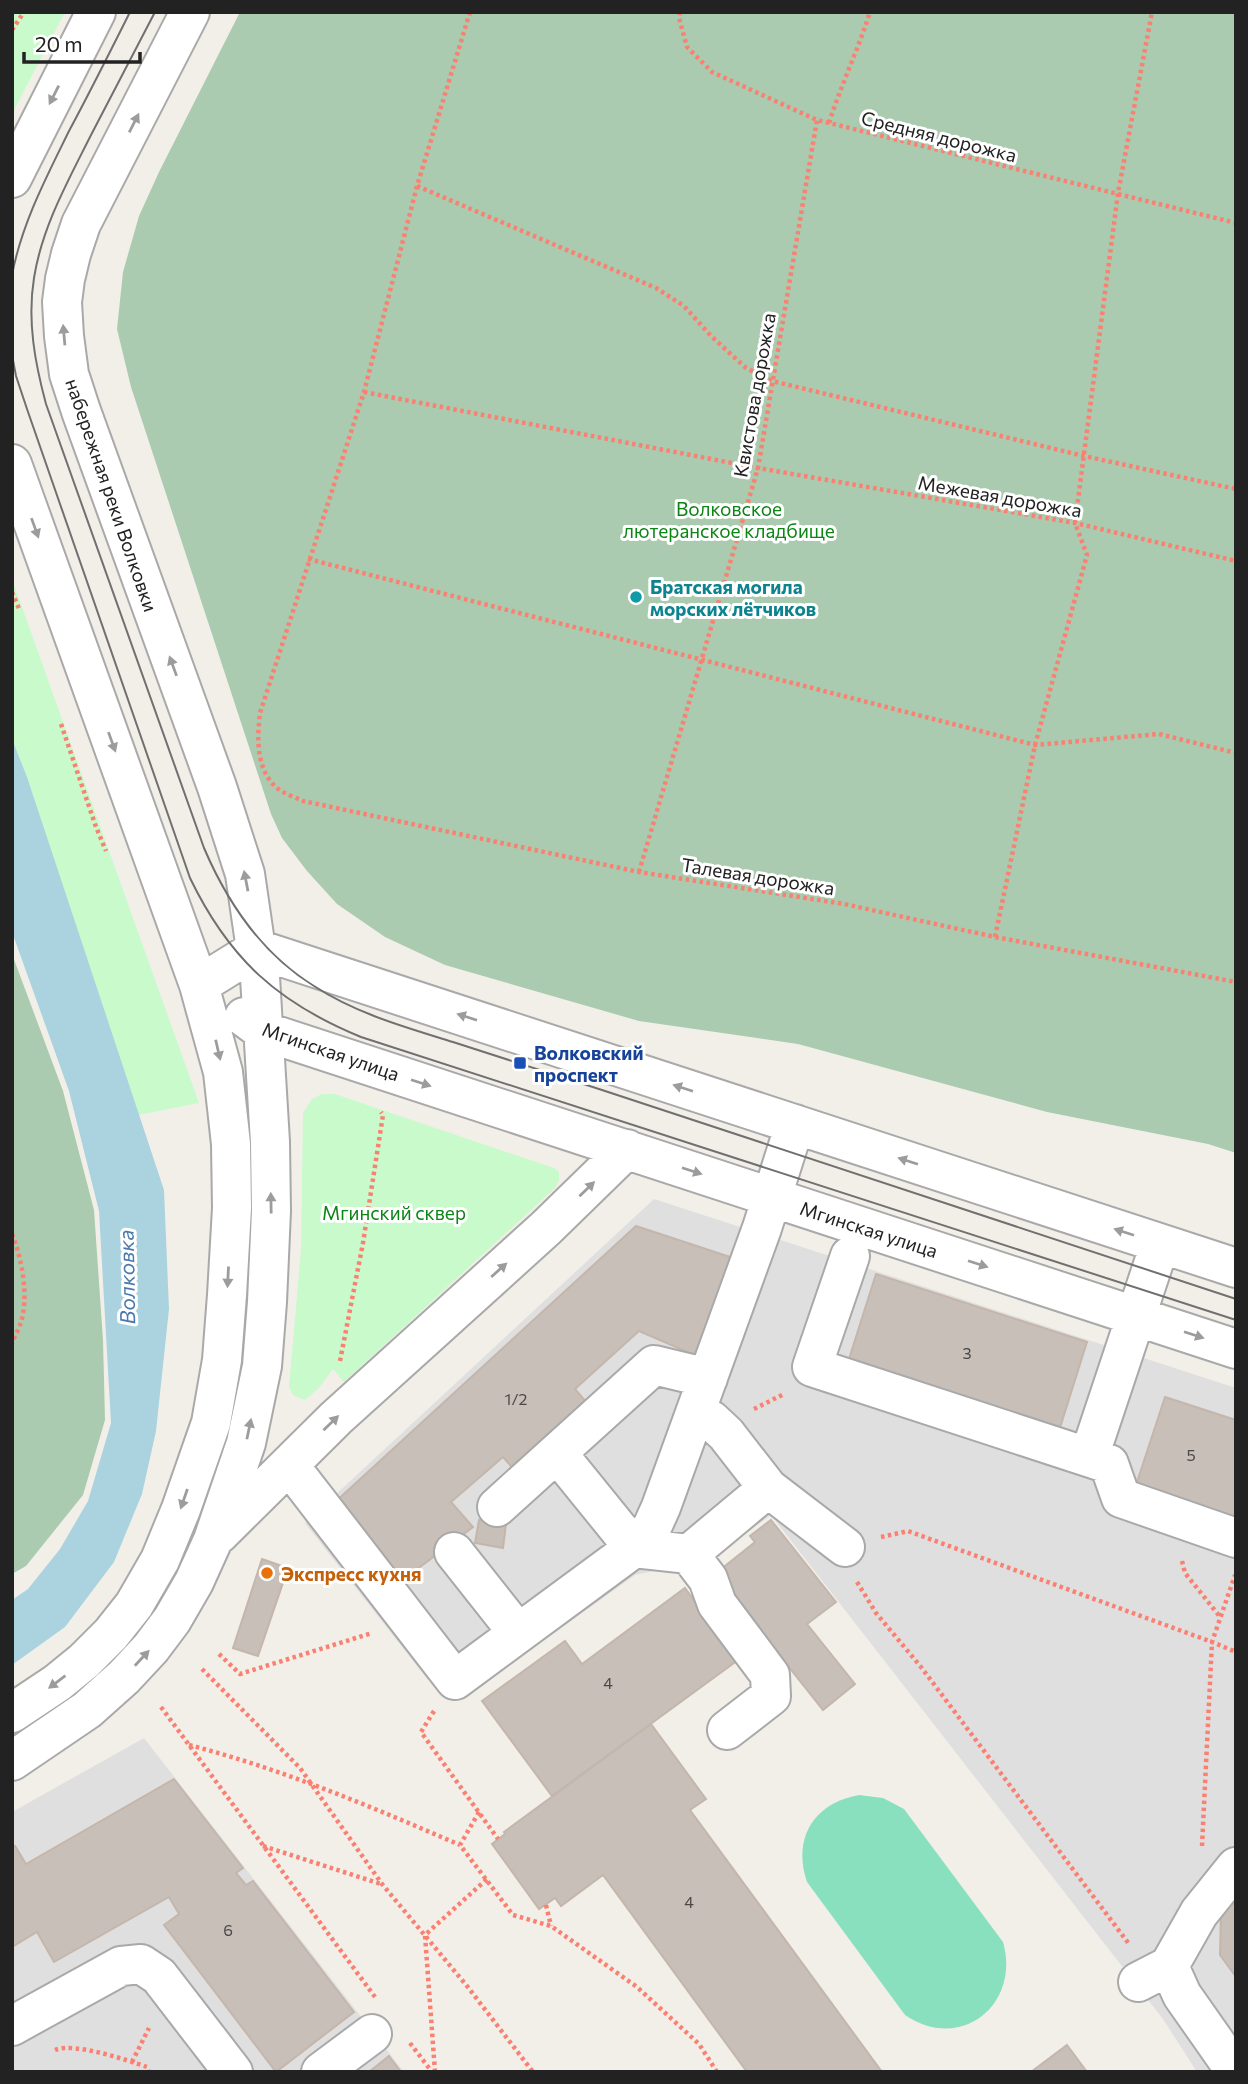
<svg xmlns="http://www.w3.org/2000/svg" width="1248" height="2084" font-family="Commissioner,sans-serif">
<rect width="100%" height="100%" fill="#f2efe9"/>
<path fill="#e0dfdf" d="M 654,1199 L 1236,1388 L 1236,2072 L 1197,2072 L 1163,2019 L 771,1515 L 710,1559 L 635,1575 L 493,1677 L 428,1680 L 305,1523 Z
M 144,1738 L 404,2072 L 12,2072 L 12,1812 Z"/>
<path fill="#aacbaf" d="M 240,12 L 1236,12 L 1236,1153 L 1208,1144 L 1047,1112 L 798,1044 L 639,1021 L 445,965 L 385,937 L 337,904 L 307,871 L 282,838 L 271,814 L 131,387 L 117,329 L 123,272 L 139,216 L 159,172 Z
M 12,954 L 63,1091 L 94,1210 L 103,1340 L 105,1420 L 83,1495 L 26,1566 L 12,1574 Z"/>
<path fill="#c8facc" d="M 12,12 L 65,12 L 12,114 Z
M 12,579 L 199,1103 L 138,1115 L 27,777 L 12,739 Z
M 322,1094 L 335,1094 L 554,1168 L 559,1172 L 559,1180 L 555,1188 L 344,1382 L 333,1369 L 319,1388 L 305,1400 L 293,1395 L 289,1387 L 301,1250 L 303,1113 L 312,1099 Z"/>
<path fill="#88e0be" d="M 859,1795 L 883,1798 L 904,1809 L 1003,1942 C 1021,2005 960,2053 905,2015 L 807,1882 C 792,1838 814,1803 859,1795 Z"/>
<path fill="#aad3df" d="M 12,739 L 27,777 L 164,1190 L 169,1309 L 156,1431 L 142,1494 L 114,1562 L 65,1627 L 12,1665 L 12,1600 L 28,1589 L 60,1549 L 88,1501 L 111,1423 L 99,1211 L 69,1091 L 12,932 Z"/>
<path fill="#c7bfb8" stroke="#c4b6ab" stroke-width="2" d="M 636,1226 L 733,1258 L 701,1358 L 639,1331 L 575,1389 L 591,1408 L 518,1474 L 503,1457 L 451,1502 L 473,1527 L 392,1588 L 332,1505 Z
M 876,1274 L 1087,1342 L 1059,1431 L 848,1362 Z
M 1165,1397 L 1236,1420 L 1236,1521 L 1135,1488 Z
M 479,1520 L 506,1524 L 503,1548 L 475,1543 Z
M 771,1520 L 836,1602 L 807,1624 L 855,1684 L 823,1710 L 715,1574 L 755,1542 L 750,1536 Z
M 262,1559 L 288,1568 L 258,1656 L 233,1648 Z
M 685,1588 L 738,1660 L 552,1796 L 482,1701 L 565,1641 L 582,1664 Z
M 651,1724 L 706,1799 L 690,1810 L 882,2072 L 747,2072 L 603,1875 L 561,1906 L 555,1898 L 539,1909 L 492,1844 L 505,1834 L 504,1832 Z
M 174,1779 L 243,1868 L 236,1873 L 246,1885 L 253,1881 L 354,2012 L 276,2072 L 164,1925 L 179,1914 L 169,1897 L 54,1962 L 37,1932 L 12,1947 L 12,1847 L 15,1846 L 26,1864 Z
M 1236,1893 L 1236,1977 L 1220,1955 L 1221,1911 Z
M 1067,2045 L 1087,2072 L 1031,2072 Z
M 389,2056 L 401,2072 L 369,2072 Z"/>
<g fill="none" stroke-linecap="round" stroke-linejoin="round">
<g stroke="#a9a9a9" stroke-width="42">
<path id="minor" d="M 12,178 L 96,12
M 12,464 L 199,985 L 223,1072 L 231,1144 L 232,1208 L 227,1295 L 222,1360 L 211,1423 L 181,1509 L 160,1560 L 134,1605 L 111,1634 L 84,1661 L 57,1683 L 12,1713
M 199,985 L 257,949 L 1236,1268
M 244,1017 L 263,1031 L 1236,1349
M 850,1256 L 812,1367 L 1109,1464 L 1121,1498 L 1236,1538
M 696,1411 L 711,1420 L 726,1434 L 768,1488 L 845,1547
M 557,1453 L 634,1548 L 689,1554 L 768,1488
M 1089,1457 L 1160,1244
M 289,1465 L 455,1680 L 634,1548 L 652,1527 L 661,1507 L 762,1228 L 795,1124
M 497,1507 L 654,1365 L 708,1378
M 219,1534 L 336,1418 L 546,1228 L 627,1149
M 454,1552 L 518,1633
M 689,1554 L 708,1579 L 717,1604 L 770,1675 L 771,1696 L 727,1730
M 12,1761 L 87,1710 L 124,1677 L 151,1648 L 172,1620 L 194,1582 L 213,1540 L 246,1443 L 262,1366 L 267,1302 L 271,1211 L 270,1142 L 260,977 L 245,874 L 217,787 L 81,411 L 69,374 L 64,336 L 62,302 L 65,279 L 71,254 L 81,224 L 190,12
M 1169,1966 L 1182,1995 L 1236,2072
M 1169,1966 L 1199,1913 L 1236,1867
M 1138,1982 L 1169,1966
M 12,2026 L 121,1966 L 141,1964 L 159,1976 L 233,2072
M 321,2072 L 372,2034"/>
</g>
<path stroke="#fa8072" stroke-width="4.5" stroke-dasharray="3.5 3.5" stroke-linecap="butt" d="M 470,12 L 417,186 L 364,392 L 260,713 C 257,739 256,770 277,788 C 284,794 295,797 303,801 L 639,872 L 844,904 L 995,937 L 1236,982
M 680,12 L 679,18 L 687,47 L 712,72 L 817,120 L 1236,223
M 12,30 L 24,12
M 829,123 C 841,85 858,50 870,12
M 417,186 L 656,288 L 684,306 L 711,336 L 746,368 L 772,381 L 1084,456 L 1236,489
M 364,392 L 758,468 L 1075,523 L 1236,561
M 308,559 L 1035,745 L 1159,734 L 1236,753
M 12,592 L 20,611
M 61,724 L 96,827 L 106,851
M 639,872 L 758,468 L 817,120
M 995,937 L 1035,745 L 1087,555 L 1075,523 L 1118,193 L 1152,12
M 12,1234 C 22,1259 29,1296 21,1322 C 19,1329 15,1336 12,1343
M 340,1361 L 363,1243 L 383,1115 L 381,1112
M 754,1409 L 784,1394
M 881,1537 L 908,1531 L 1212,1642 L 1236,1652
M 1182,1561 L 1185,1573 L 1221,1618
M 857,1582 L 876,1613 L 921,1667 L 1129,1944
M 219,1654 L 240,1674 L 372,1633
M 202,1669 L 300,1768 L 382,1884 L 467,1986 L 533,2072
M 161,1707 L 375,1997
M 434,1711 L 421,1732 L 498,1839
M 189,1745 C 282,1769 372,1807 460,1845
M 479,1812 L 460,1845 L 513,1915 L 551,1926 L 637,1987 L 699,2044 L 717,2072
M 263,1846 L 381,1884
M 1202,1846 L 1212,1642 L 1235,1575
M 546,1905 L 551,1926
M 410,2043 L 432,2072
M 55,2050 C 74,2042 127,2060 147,2067 L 149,2072
M 132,2062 L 149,2028
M 435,2072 L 425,1935 L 487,1879"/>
<use href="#minor" stroke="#fff" stroke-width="38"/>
<path stroke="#707070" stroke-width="2" d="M 155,12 C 134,53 112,94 91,135 C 68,181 42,227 34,278 C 27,321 35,363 46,404 L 204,848 C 228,904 262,954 314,986 C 357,1014 405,1027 453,1042 C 503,1058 553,1074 602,1090 C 813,1160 1024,1230 1236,1299
M 12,275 C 22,223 46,178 69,131 C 90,92 110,52 130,12
M 12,355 L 16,376 L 27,409 L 190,878 C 229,959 278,1003 361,1037 L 1236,1320"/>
</g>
<defs><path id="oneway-solid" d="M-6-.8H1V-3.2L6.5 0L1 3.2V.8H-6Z" transform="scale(1.75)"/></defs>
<g fill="#9c9c9c">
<use href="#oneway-solid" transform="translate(54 95) rotate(117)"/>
<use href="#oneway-solid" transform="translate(134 123) rotate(-63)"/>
<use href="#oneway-solid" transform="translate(64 335) rotate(-95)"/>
<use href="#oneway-solid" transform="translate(35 528) rotate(70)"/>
<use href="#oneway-solid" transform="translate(173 666) rotate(-110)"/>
<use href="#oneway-solid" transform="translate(112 742) rotate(70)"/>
<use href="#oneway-solid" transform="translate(246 881) rotate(-101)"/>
<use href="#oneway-solid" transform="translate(467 1017) rotate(-162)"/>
<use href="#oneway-solid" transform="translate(218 1050) rotate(77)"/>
<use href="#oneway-solid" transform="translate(421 1083) rotate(18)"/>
<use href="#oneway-solid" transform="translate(683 1088) rotate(-162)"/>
<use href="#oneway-solid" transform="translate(908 1161) rotate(-162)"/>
<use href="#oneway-solid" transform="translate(692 1171) rotate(18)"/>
<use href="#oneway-solid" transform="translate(587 1189) rotate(-44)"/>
<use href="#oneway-solid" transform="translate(271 1203) rotate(-91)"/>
<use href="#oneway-solid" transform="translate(1124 1232) rotate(-162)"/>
<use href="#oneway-solid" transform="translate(978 1264) rotate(18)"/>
<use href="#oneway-solid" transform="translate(499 1270) rotate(-42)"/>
<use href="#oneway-solid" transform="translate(228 1277) rotate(93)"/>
<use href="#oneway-solid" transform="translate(1194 1335) rotate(18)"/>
<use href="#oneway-solid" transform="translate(331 1423) rotate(-44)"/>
<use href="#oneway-solid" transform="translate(249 1429) rotate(-78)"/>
<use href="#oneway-solid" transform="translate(184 1499) rotate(109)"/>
<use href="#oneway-solid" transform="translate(142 1658) rotate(-47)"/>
<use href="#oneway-solid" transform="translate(57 1682) rotate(143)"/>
</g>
<circle fill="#0f9aa8" stroke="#fff" stroke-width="2.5" cx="636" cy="597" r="7"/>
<rect fill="#1a4fb4" stroke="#fff" stroke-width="2.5" x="513" y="1056" width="14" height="14" rx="3.5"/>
<circle fill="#e8710a" stroke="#fff" stroke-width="2.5" cx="267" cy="1573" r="7"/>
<g text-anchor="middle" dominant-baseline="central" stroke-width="6" stroke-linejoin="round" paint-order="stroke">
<g font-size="16" fill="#4b4948">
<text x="967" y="1352">3</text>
<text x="516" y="1398">1/2</text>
<text x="1191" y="1454">5</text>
<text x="608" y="1682">4</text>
<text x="689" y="1901">4</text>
<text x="228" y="1929">6</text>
</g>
<g font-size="19" fill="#222" stroke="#fff">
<text transform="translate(939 136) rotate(14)">Средняя дорожка</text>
<text transform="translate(754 395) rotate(-80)">Квистова дорожка</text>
<text transform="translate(112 495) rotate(71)">набережная реки Волковки</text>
<text transform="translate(1000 496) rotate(10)">Межевая дорожка</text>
<text transform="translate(758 876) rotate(9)">Талевая дорожка</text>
<text transform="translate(331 1051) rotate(19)">Мгинская улица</text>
<text transform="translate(869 1229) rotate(18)">Мгинская улица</text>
</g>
<g font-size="19" fill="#0c8416" stroke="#fff">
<text x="729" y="508">Волковское<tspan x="729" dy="22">лютеранское кладбище</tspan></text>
<text x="394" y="1212">Мгинский сквер</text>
</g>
<g font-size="19" font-weight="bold" fill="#0d838f" stroke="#fff" text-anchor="start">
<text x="650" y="586">Братская могила<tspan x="650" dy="22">морских лётчиков</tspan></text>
</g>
<g font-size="19" font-weight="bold" fill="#164399" stroke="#fff" text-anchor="start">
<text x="534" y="1052">Волковский<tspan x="534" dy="22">проспект</tspan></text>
</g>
<g font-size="19" font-weight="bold" fill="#c56008" stroke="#fff" text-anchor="start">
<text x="281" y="1573">Экспресс кухня</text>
</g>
<g font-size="21" font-style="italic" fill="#4a7aab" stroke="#fff">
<text transform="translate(126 1277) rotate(-91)">Волковка</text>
</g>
</g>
<rect width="1248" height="2084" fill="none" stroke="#222222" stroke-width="28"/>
<path d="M24 52v10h116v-10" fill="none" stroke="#222222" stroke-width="3.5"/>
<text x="35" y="52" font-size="21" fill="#222222" stroke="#ffffff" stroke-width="5" paint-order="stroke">20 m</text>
</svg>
